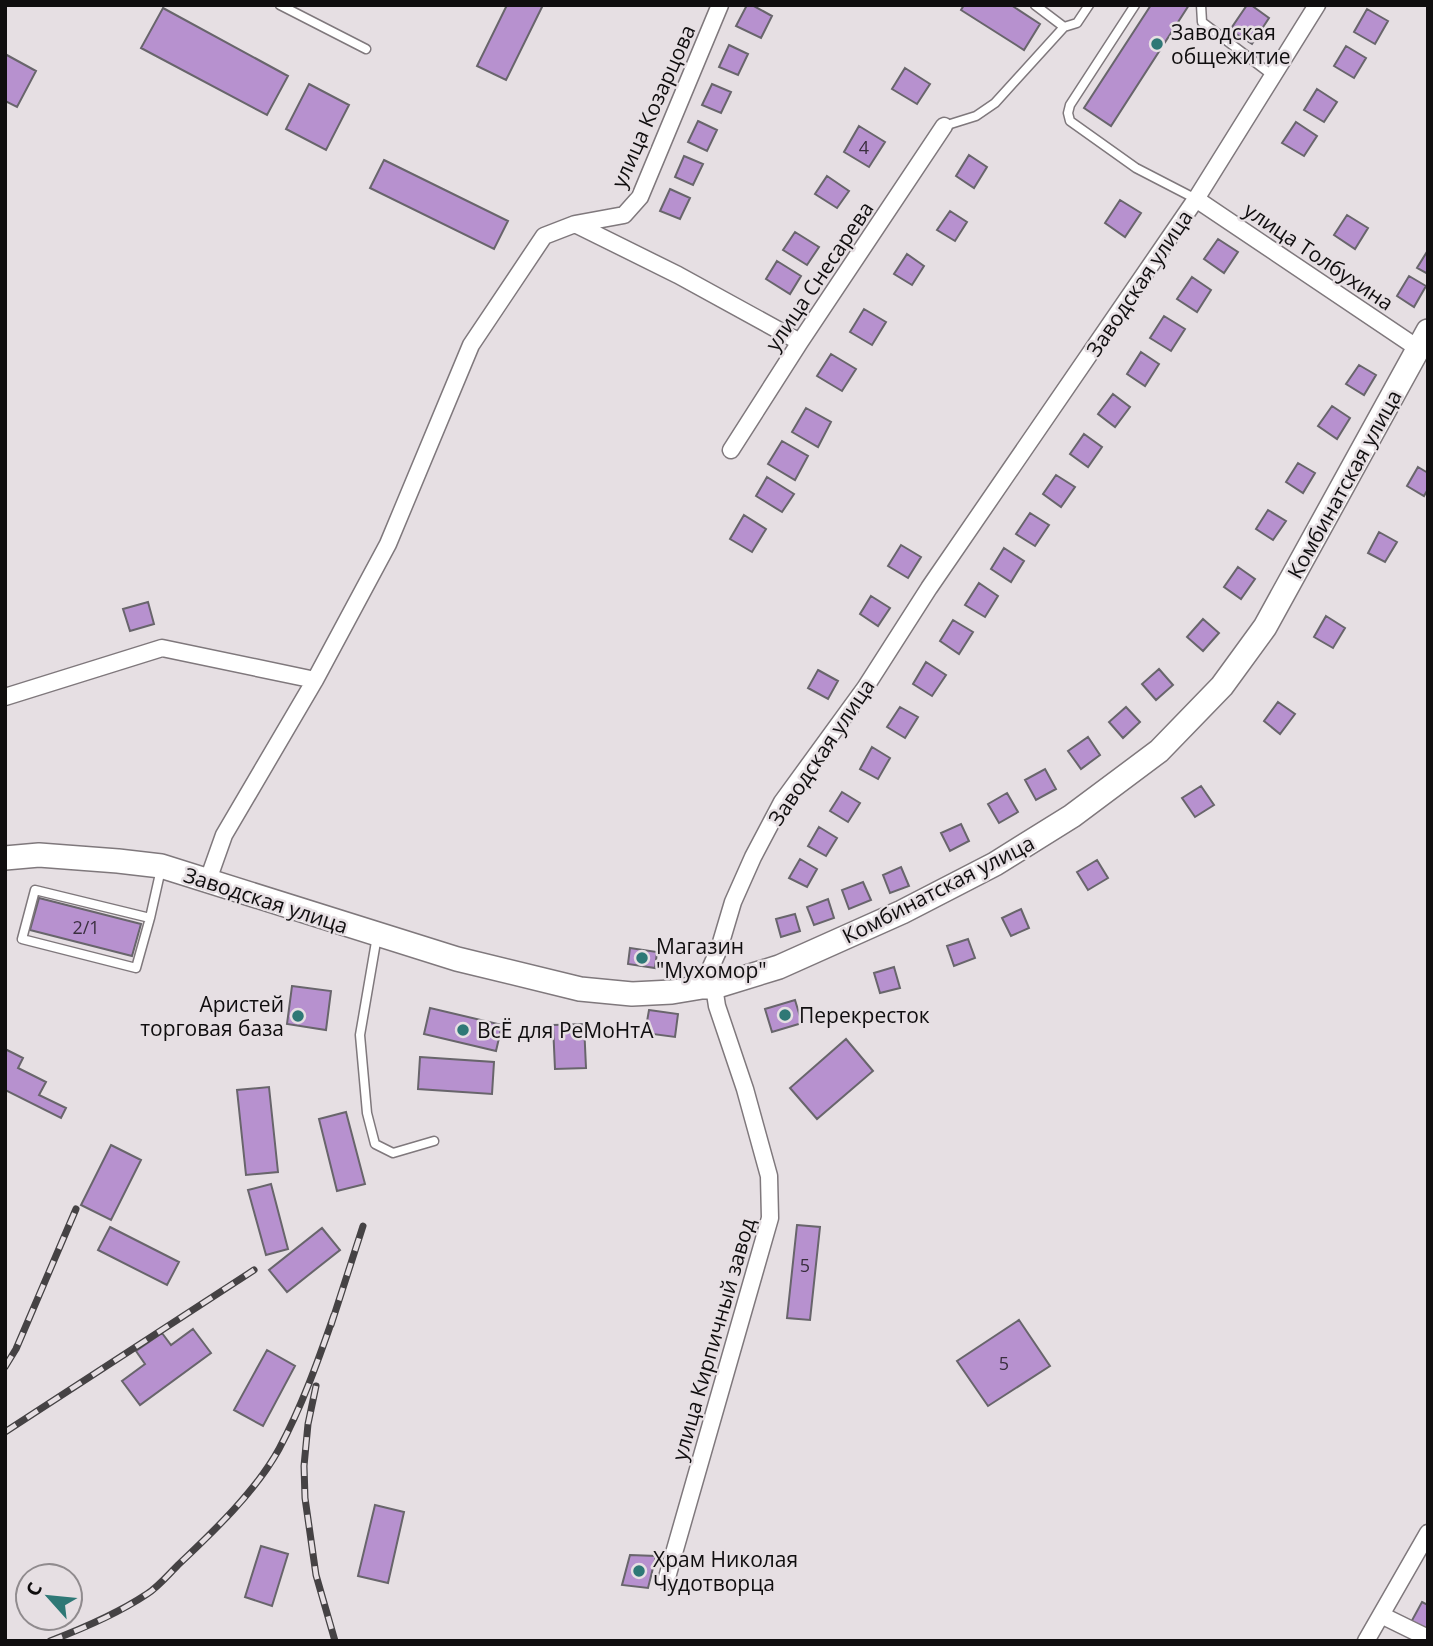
<svg xmlns="http://www.w3.org/2000/svg" width="1433" height="1646" font-family="'Open Sans',sans-serif">
<rect width="100%" height="100%" fill="#e6dfe3"/>
<path fill="#b791cf" stroke="#68656b" stroke-width="2" d="M 507,5 L 543,5 L 506,80 L 477,66 Z
M 747,5 L 752,5 L 772,16 L 761,38 L 736,26 Z
M 964,5 L 1011,5 L 1040,24 L 1024,50 L 961,10 Z
M 1151,5 L 1189,5 L 1111,126 L 1084,108 Z
M 1247,5 L 1251,5 L 1269,18 L 1252,44 L 1230,30 Z
M 163,8 L 288,76 L 267,115 L 141,48 Z
M 1367,9 L 1388,21 L 1375,44 L 1354,32 Z
M 729,45 L 748,54 L 738,75 L 719,67 Z
M 1346,46 L 1366,58 L 1354,78 L 1334,66 Z
M 5,54 L 36,71 L 17,107 L 5,101 Z
M 905,68 L 930,84 L 917,104 L 892,89 Z
M 309,84 L 349,105 L 326,150 L 286,129 Z
M 712,84 L 731,92 L 721,113 L 702,105 Z
M 1317,89 L 1337,102 L 1324,122 L 1304,110 Z
M 698,121 L 717,130 L 707,151 L 688,142 Z
M 1296,122 L 1317,136 L 1304,156 L 1282,143 Z
M 859,126 L 885,142 L 869,167 L 844,152 Z
M 969,155 L 987,167 L 974,188 L 956,176 Z
M 684,156 L 703,164 L 693,185 L 675,177 Z
M 384,160 L 508,221 L 494,249 L 370,188 Z
M 827,176 L 849,191 L 837,208 L 815,194 Z
M 670,189 L 690,198 L 680,219 L 660,211 Z
M 1120,200 L 1141,213 L 1125,237 L 1105,223 Z
M 950,211 L 967,222 L 955,241 L 937,230 Z
M 1347,215 L 1368,228 L 1355,249 L 1334,235 Z
M 795,232 L 819,247 L 807,265 L 783,250 Z
M 1218,239 L 1238,252 L 1224,273 L 1204,259 Z
M 1428,250 L 1428,274 L 1417,268 Z
M 907,254 L 924,266 L 912,285 L 894,274 Z
M 777,261 L 801,276 L 790,294 L 766,279 Z
M 1409,276 L 1426,286 L 1414,307 L 1397,296 Z
M 1192,277 L 1211,290 L 1197,312 L 1177,299 Z
M 864,309 L 886,322 L 872,345 L 850,332 Z
M 1164,316 L 1185,329 L 1171,351 L 1150,338 Z
M 1141,352 L 1159,364 L 1145,386 L 1127,374 Z
M 831,354 L 856,369 L 842,391 L 817,376 Z
M 1359,365 L 1376,375 L 1364,395 L 1346,384 Z
M 1113,394 L 1130,407 L 1115,427 L 1098,414 Z
M 1332,406 L 1350,418 L 1337,439 L 1318,426 Z
M 806,408 L 831,422 L 818,447 L 792,432 Z
M 1084,434 L 1102,447 L 1088,467 L 1070,454 Z
M 782,441 L 808,456 L 795,480 L 768,464 Z
M 1298,463 L 1315,473 L 1303,493 L 1286,482 Z
M 1418,467 L 1428,473 L 1428,489 L 1424,496 L 1407,486 Z
M 1056,475 L 1075,487 L 1061,507 L 1043,494 Z
M 767,477 L 794,494 L 782,512 L 756,496 Z
M 1268,510 L 1286,521 L 1273,540 L 1256,529 Z
M 1030,513 L 1049,525 L 1035,546 L 1016,534 Z
M 744,515 L 766,529 L 752,552 L 730,539 Z
M 1379,532 L 1397,542 L 1385,562 L 1368,553 Z
M 901,545 L 921,557 L 908,578 L 888,566 Z
M 1004,548 L 1024,561 L 1011,582 L 991,569 Z
M 1238,567 L 1255,579 L 1241,599 L 1224,587 Z
M 979,583 L 998,596 L 985,617 L 965,605 Z
M 871,596 L 890,608 L 878,626 L 860,614 Z
M 148,602 L 154,624 L 130,631 L 123,609 Z
M 1326,616 L 1345,628 L 1333,648 L 1314,637 Z
M 1203,619 L 1219,633 L 1203,651 L 1187,637 Z
M 953,620 L 973,632 L 959,654 L 940,641 Z
M 926,662 L 946,675 L 932,696 L 913,684 Z
M 1159,669 L 1173,685 L 1156,700 L 1142,684 Z
M 818,670 L 838,681 L 828,699 L 808,688 Z
M 1278,702 L 1295,714 L 1280,734 L 1264,721 Z
M 900,707 L 918,717 L 905,738 L 887,727 Z
M 1126,707 L 1140,722 L 1123,738 L 1109,722 Z
M 1088,737 L 1100,755 L 1081,769 L 1068,751 Z
M 872,747 L 890,758 L 878,779 L 860,769 Z
M 1045,769 L 1056,789 L 1036,800 L 1025,780 Z
M 1201,786 L 1214,805 L 1195,817 L 1182,798 Z
M 842,792 L 860,803 L 848,822 L 830,811 Z
M 1007,793 L 1018,812 L 999,823 L 988,804 Z
M 961,824 L 969,841 L 950,851 L 941,833 Z
M 819,827 L 837,838 L 826,856 L 808,846 Z
M 800,859 L 817,869 L 807,887 L 789,878 Z
M 1097,860 L 1108,878 L 1088,890 L 1077,872 Z
M 901,867 L 909,886 L 890,893 L 883,875 Z
M 863,882 L 871,900 L 849,909 L 842,890 Z
M 39,898 L 141,924 L 132,956 L 30,930 Z
M 828,899 L 834,918 L 814,925 L 807,907 Z
M 1021,909 L 1029,928 L 1011,936 L 1002,918 Z
M 795,914 L 800,931 L 781,937 L 776,919 Z
M 968,939 L 975,958 L 954,966 L 947,946 Z
M 630,948 L 657,952 L 655,968 L 628,964 Z
M 894,967 L 900,988 L 880,993 L 874,973 Z
M 292,986 L 331,991 L 326,1030 L 287,1024 Z
M 795,1000 L 802,1023 L 772,1032 L 765,1009 Z
M 430,1008 L 502,1025 L 496,1051 L 424,1034 Z
M 649,1010 L 678,1014 L 675,1037 L 645,1033 Z
M 584,1024 L 586,1068 L 555,1069 L 553,1025 Z
M 846,1039 L 873,1071 L 817,1119 L 790,1088 Z
M 5,1049 L 23,1058 L 18,1068 L 46,1082 L 39,1095 L 66,1108 L 61,1118 L 5,1090 Z
M 420,1057 L 494,1062 L 492,1094 L 418,1089 Z
M 269,1087 L 278,1172 L 246,1175 L 237,1090 Z
M 346,1112 L 365,1184 L 337,1191 L 319,1119 Z
M 111,1145 L 141,1160 L 111,1220 L 81,1205 Z
M 271,1184 L 288,1249 L 266,1255 L 248,1190 Z
M 797,1225 L 820,1227 L 810,1320 L 787,1318 Z
M 110,1227 L 179,1262 L 167,1285 L 98,1250 Z
M 322,1228 L 340,1250 L 287,1292 L 269,1270 Z
M 1019,1320 L 1050,1366 L 988,1406 L 957,1361 Z
M 193,1329 L 211,1353 L 140,1405 L 122,1381 L 145,1364 L 136,1351 L 162,1333 L 171,1345 Z
M 267,1350 L 295,1366 L 263,1426 L 234,1410 Z
M 375,1505 L 404,1512 L 388,1583 L 358,1576 Z
M 261,1546 L 288,1554 L 272,1606 L 245,1597 Z
M 630,1555 L 656,1556 L 648,1588 L 622,1585 Z
M 1422,1602 L 1428,1605 L 1428,1634 L 1410,1624 Z"/>
<g fill="none" stroke-linecap="round" stroke-linejoin="round">
<g stroke="#7f787c" stroke-width="11">
<path id="service" d="M 280,5 L 366,49
M 1035,5 L 1064,27 L 1077,23 L 1089,5
M 1135,5 L 1070,105 L 1068,113 L 1070,121 L 1136,168 L 1196,199
M 1201,5 L 1202,22 L 1272,75
M 944,126 L 976,116 L 995,103 L 1064,27
M 150,918 L 35,890 L 22,939 L 136,968 L 150,918 L 161,869
M 377,936 L 360,1035 L 367,1113 L 375,1144 L 393,1153 L 434,1141"/>
</g>
<g stroke="#7f787c" stroke-width="19">
<path id="minor" d="M 1196,199 L 1419,349
M 575,224 L 678,275 L 800,342
M 731,450 L 800,342 L 944,126
M 5,697 L 162,648 L 315,680
M 208,880 L 224,835 L 315,680 L 388,544 L 471,345 L 544,236 L 575,224 L 624,215 L 640,197 L 720,5
M 702,987 L 719,949 L 733,902 L 753,857 L 782,802 L 865,688 L 929,588 L 1196,199 L 1317,5
M 666,1581 L 770,1218 L 769,1176 L 745,1089 L 717,1006 L 714,987
M 1381,1615 L 1428,1638
M 1366,1641 L 1428,1533"/>
</g>
<g stroke="#7f787c" stroke-width="26">
<path id="secondary" d="M 5,858 L 39,855 L 118,861 L 161,866 L 457,959 L 580,989 L 632,994 L 672,992 L 702,987 L 714,987 L 779,967 L 902,912 L 995,864 L 1072,816 L 1159,751 L 1222,686 L 1265,627 L 1428,331"/>
</g>
<use href="#service" stroke="#fff" stroke-width="8"/>
<use href="#minor" stroke="#fff" stroke-width="16"/>
<use href="#secondary" stroke="#fff" stroke-width="23"/>
<g stroke="#454244" stroke-width="7">
<path id="rail" d="M 331,1325 L 363,1226
M 5,1367 L 16,1349 L 76,1209
M 316,1386 L 308,1424 L 304,1466 L 305,1498 L 316,1575 L 335,1641
M 5,1432 L 254,1270
M 50,1641 C 84,1628 117,1614 147,1594 C 158,1587 168,1575 178,1565 C 213,1532 256,1491 279,1449 C 302,1406 318,1361 334,1315"/>
</g>
<use href="#rail" stroke="#e6dfe3" stroke-width="4.5" stroke-dasharray="13" stroke-linecap="butt"/>
</g>
<g fill="#2e7876" stroke="#e6dfe3" stroke-width="2.5">
<circle cx="1157" cy="44" r="7"/>
<circle cx="642" cy="958" r="7"/>
<circle cx="785" cy="1015" r="7"/>
<circle cx="298" cy="1016" r="7"/>
<circle cx="463" cy="1030" r="7"/>
<circle cx="639" cy="1571" r="7"/>
</g>
<g text-anchor="middle" dominant-baseline="central" stroke-width="5" stroke-linejoin="round" paint-order="stroke">
<g font-size="18" fill="#3a2f3f">
<text x="864" y="147">4</text>
<text x="86" y="927">2/1</text>
<text x="805" y="1265">5</text>
<text x="1004" y="1363">5</text>
</g>
<g font-size="21" fill="#100e0f" stroke="#e6dfe3" text-anchor="start">
<text x="1171" y="32">Заводская<tspan x="1171" dy="24">общежитие</tspan></text>
<text x="656" y="946">Магазин<tspan x="656" dy="24">"Мухомор"</tspan></text>
<text x="284" y="1004" text-anchor="end">Аристей<tspan x="284" dy="24">торговая база</tspan></text>
<text x="799" y="1015">Перекресток</text>
<text x="477" y="1030">ВсЁ для РеМоНтА</text>
<text x="653" y="1559">Храм Николая<tspan x="653" dy="24">Чудотворца</tspan></text>
</g>
<g font-size="21" fill="#100e0f" stroke="#e6dfe3">
<text transform="translate(653 106) rotate(-66)">улица Козарцова</text>
<text transform="translate(1319 256) rotate(34)">улица Толбухина</text>
<text transform="translate(819 276) rotate(-56)">улица Снесарева</text>
<text transform="translate(1139 283) rotate(-56)">Заводская улица</text>
<text transform="translate(1344 484) rotate(-61)">Комбинатская улица</text>
<text transform="translate(821 752) rotate(-56)">Заводская улица</text>
<text transform="translate(938 889) rotate(-27)">Комбинатская улица</text>
<text transform="translate(266 900) rotate(18)">Заводская улица</text>
<text transform="translate(713 1339) rotate(-74)">улица Кирпичный завод</text>
</g>
</g>
<rect width="1433" height="1646" fill="none" stroke="#100e0f" stroke-width="14"/>
<g transform="translate(49 1597) rotate(297)"><circle r="33" fill="#e6dfe3" stroke="#908b8e" stroke-width="2"/>
<path d="M0-5L12 26L0 18L-12 26Z" fill="#2e7876"/>
<text y="-10" font-size="19" font-weight="bold" text-anchor="middle" fill="#100e0f">С</text>
</g>
</svg>
